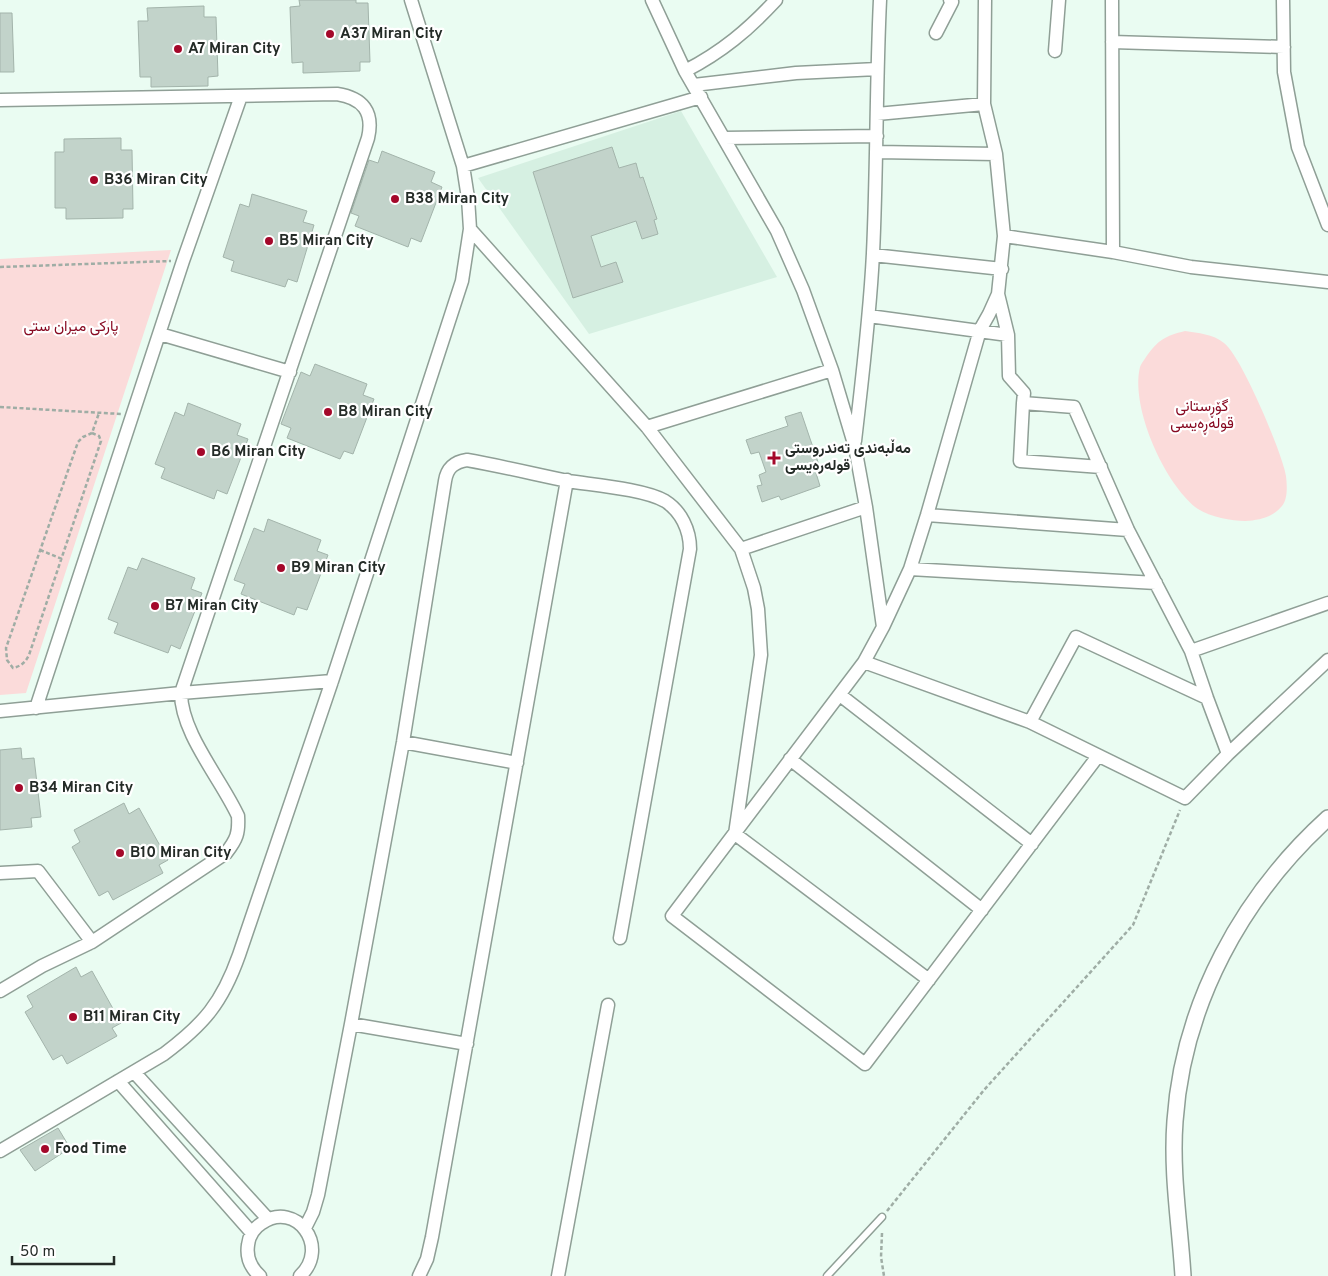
<svg xmlns="http://www.w3.org/2000/svg" width="1328" height="1276" font-family="Overpass,Vazirmatn,sans-serif">
<rect width="100%" height="100%" fill="#eafcf2"/>
<path fill="#d6f0e2" d="M 681,111 L 777,277 L 589,334 L 478,178 Z"/>
<path fill="#fbdbda" d="M 171,250 L 26,693 L 0,695 L 0,259 Z
M 1185,331 C 1198,333 1213,334 1224,343 C 1241,355 1283,455 1286,476 C 1287,485 1288,499 1282,506 C 1273,517 1260,520 1245,521 C 1232,521 1210,517 1198,509 C 1165,485 1130,407 1140,367 C 1141,364 1144,360 1146,357 C 1158,340 1165,336 1185,331 Z"/>
<path fill="#c2d3ca" stroke="#a3b4ab" d="M 299,0 L 356,0 L 356,3 L 368,3 L 370,62 L 360,62 L 360,71 L 303,73 L 303,62 L 292,63 L 290,7 L 300,6 Z
M 204,6 L 204,17 L 216,17 L 218,76 L 208,77 L 208,86 L 151,87 L 151,77 L 140,77 L 138,21 L 148,21 L 147,8 Z
M 0,13 L 12,13 L 14,72 L 0,72 Z
M 121,138 L 121,150 L 132,150 L 133,209 L 123,209 L 123,218 L 66,219 L 66,208 L 55,208 L 55,152 L 64,152 L 64,139 Z
M 612,147 L 619,168 L 636,163 L 640,178 L 643,177 L 657,219 L 654,220 L 658,234 L 642,239 L 636,221 L 591,236 L 601,267 L 616,262 L 623,282 L 573,298 L 533,172 Z
M 382,151 L 435,172 L 431,182 L 442,187 L 421,242 L 411,238 L 408,247 L 355,226 L 359,216 L 351,213 L 369,160 L 378,163 Z
M 252,194 L 307,211 L 303,222 L 314,225 L 297,282 L 288,279 L 285,287 L 231,271 L 234,261 L 223,257 L 240,204 L 249,207 Z
M 315,364 L 367,384 L 363,395 L 374,399 L 353,454 L 344,451 L 340,459 L 287,438 L 291,428 L 281,424 L 301,372 L 310,376 Z
M 188,403 L 241,424 L 237,435 L 248,439 L 227,494 L 217,490 L 214,499 L 161,478 L 165,468 L 155,464 L 175,412 L 184,416 Z
M 801,412 L 821,471 L 816,473 L 820,486 L 781,500 L 779,496 L 762,502 L 757,486 L 762,485 L 759,475 L 766,472 L 759,452 L 751,454 L 746,440 L 788,426 L 785,417 Z
M 268,519 L 321,540 L 317,551 L 328,555 L 307,610 L 297,607 L 294,615 L 241,594 L 245,584 L 234,580 L 254,528 L 264,532 Z
M 142,558 L 195,578 L 191,589 L 202,593 L 180,649 L 171,645 L 168,653 L 114,633 L 118,623 L 108,619 L 128,567 L 137,570 Z
M 21,748 L 22,759 L 34,758 L 41,817 L 31,818 L 32,827 L 0,830 L 0,750 Z
M 124,803 L 129,814 L 139,808 L 168,860 L 159,865 L 163,873 L 113,900 L 108,891 L 99,896 L 72,847 L 80,842 L 74,830 Z
M 76,967 L 81,977 L 92,971 L 121,1023 L 112,1028 L 117,1036 L 67,1064 L 62,1055 L 53,1060 L 25,1012 L 33,1007 L 27,996 Z
M 58,1128 L 70,1148 L 35,1171 L 20,1150 Z"/>
<g fill="none" stroke-linecap="round" stroke-linejoin="round">
<g stroke="#8f9f96" stroke-width="9">
<path id="service" d="M 827,1276 L 882,1217"/>
</g>
<g stroke="#8f9f96" stroke-width="15">
<path id="minor" d="M 652,0 L 685,71 L 777,231 L 803,290 L 832,370 L 855,447 L 866,507 L 883,627
M 985,0 L 984,104 L 996,154 L 1004,236 L 998,294 L 989,314 L 980,330 L 927,515 L 910,569 L 883,627 L 864,662 L 672,916 L 865,1064 L 1098,756
M 1112,0 L 1113,252
M 1283,0 L 1284,72 L 1298,147 L 1328,225
M 936,33 L 952,2 L 950,0
M 1112,42 L 1284,47
M 1055,51 L 1059,0
M 685,71 C 722,52 748,30 776,0
M 694,85 L 796,73 L 877,69
M 0,100 L 337,94 C 363,98 374,112 368,138 L 181,693 C 181,733 221,779 238,816 C 239,833 237,839 226,853 L 92,942 L 42,966 L 0,991
M 877,114 L 984,104
M 724,138 L 877,136
M 877,152 L 996,154
M 463,166 L 701,97
M 470,229 L 647,427 L 741,549 L 754,588 L 758,609 L 761,655 L 735,834 L 929,980
M 1004,236 L 1113,252 L 1191,267 L 1328,282
M 873,255 L 1002,269
M 998,294 L 1008,335 L 1009,376 L 1024,393 L 1023,403 L 1074,407 L 1128,530 L 1191,651 L 1207,698 L 1228,754
M 869,316 L 1008,335
M 160,334 L 290,372
M 1023,403 L 1020,461 L 1101,467
M 647,427 L 832,370
M 855,441 C 862,379 870,316 873,253 C 877,169 876,84 880,0
M 927,515 L 1128,530
M 741,549 L 866,507
M 910,569 L 1156,583
M 1191,651 L 1328,603
M 864,662 L 1030,722 L 1185,798 L 1228,754 L 1328,660
M 840,695 L 1032,844
M 36,708 L 183,261 L 241,96
M 0,711 L 181,693 L 332,681
M 1030,722 L 1076,637 L 1207,698
M 403,742 L 517,763
M 790,759 L 982,910
M 0,873 L 38,871 L 92,942
M 351,1024 L 467,1044
M 134,1072 L 268,1219
M 118,1081 L 252,1233
M 0,1151 L 164,1054 C 204,1024 222,1003 239,955 L 332,681 L 462,281 L 470,229 L 468,198 L 463,166 L 411,0
M 305,1228 L 313,1212 L 318,1195 L 351,1024 L 403,742 L 445,481 C 447,468 454,462 467,460 C 501,466 534,474 568,481 C 593,485 644,489 665,501 C 681,511 690,530 690,549 L 620,938
M 260,1276 C 251,1268 246,1258 248,1245 C 249,1236 254,1228 262,1223 C 296,1200 331,1247 300,1276
M 419,1276 L 427,1259 L 432,1237 L 567,480
M 558,1276 L 608,1005"/>
</g>
<g stroke="#8f9f96" stroke-width="18">
<path id="tertiary" d="M 1183,1276 C 1180,1225 1171,1173 1175,1121 C 1183,1004 1242,896 1328,818"/>
</g>
<path stroke="#9fada5" stroke-width="2.5" stroke-dasharray="4 2.5" stroke-linecap="butt" d="M 0,267 L 171,261
M 0,407 L 121,414
M 92,433 L 99,436 L 101,441 L 29,655 C 25,663 21,666 13,668 L 7,660 L 6,648 L 78,442 L 83,437 L 92,433 L 99,413
M 40,550 L 62,559
M 887,1211 L 984,1090 L 1133,925 L 1180,810
M 882,1233 L 881,1257 L 884,1276"/>
<use href="#service" stroke="#fff" stroke-width="6"/>
<use href="#minor" stroke="#fff" stroke-width="12"/>
<use href="#tertiary" stroke="#fff" stroke-width="15"/>
</g>
<g fill="#a4082a" stroke="#fff" stroke-width="2">
<circle cx="330" cy="34" r="5"/>
<circle cx="178" cy="49" r="5"/>
<circle cx="94" cy="180" r="5"/>
<circle cx="395" cy="199" r="5"/>
<circle cx="269" cy="241" r="5"/>
<circle cx="328" cy="412" r="5"/>
<circle cx="201" cy="452" r="5"/>
<path d="M771.5 450.5h5v5h5v5h-5v5h-5v-5h-5v-5h5z"/>
<circle cx="281" cy="568" r="5"/>
<circle cx="155" cy="606" r="5"/>
<circle cx="19" cy="788" r="5"/>
<circle cx="120" cy="853" r="5"/>
<circle cx="73" cy="1017" r="5"/>
<circle cx="45" cy="1149" r="5"/>
</g>
<g text-anchor="middle" dominant-baseline="central" stroke-width="4.5" stroke-linejoin="round" paint-order="stroke">
<g font-size="15" font-weight="bold" fill="#242b27" stroke="#fff" text-anchor="start">
<text x="340" y="34">A37 Miran City</text>
<text x="188" y="49">A7 Miran City</text>
<text x="104" y="180">B36 Miran City</text>
<text x="405" y="199">B38 Miran City</text>
<text x="279" y="241">B5 Miran City</text>
<text x="338" y="412">B8 Miran City</text>
<text x="785" y="449">مەڵبەندی تەندروستی<tspan x="785" dy="17">قولەرەیسی</tspan></text>
<text x="211" y="452">B6 Miran City</text>
<text x="291" y="568">B9 Miran City</text>
<text x="165" y="606">B7 Miran City</text>
<text x="29" y="788">B34 Miran City</text>
<text x="130" y="853">B10 Miran City</text>
<text x="83" y="1017">B11 Miran City</text>
<text x="55" y="1149">Food Time</text>
</g>
<g font-size="15" fill="#870921" stroke="#fff">
<text x="71" y="327">پارکی میران ستی</text>
<text x="1202" y="407">گۆڕستانی<tspan x="1202" dy="17">قولەڕەیسی</tspan></text>
</g>
</g>
<path d="M12 1256v8h102v-8" fill="none" stroke="#242b27" stroke-width="2.5"/>
<text x="20" y="1256" font-size="15" fill="#242b27" stroke="#ffffff" stroke-width="4" paint-order="stroke">50 m</text>
</svg>
